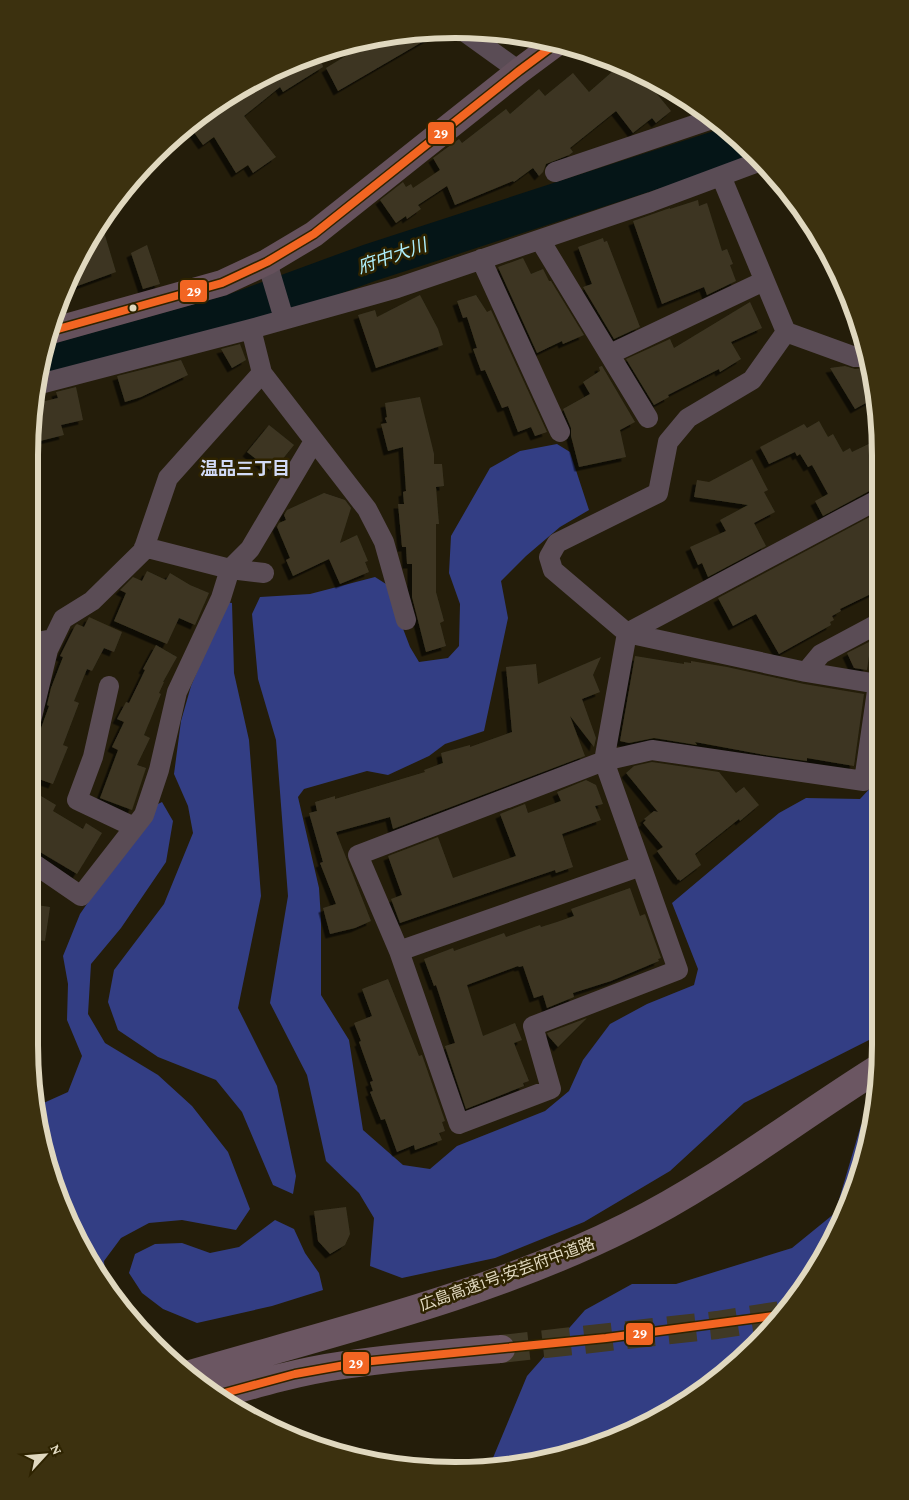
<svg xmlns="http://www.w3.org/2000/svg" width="909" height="1500" font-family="'Crimson Pro','Noto Sans JP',serif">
<defs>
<filter id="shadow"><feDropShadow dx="-4.5" dy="4.5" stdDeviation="0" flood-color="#0009"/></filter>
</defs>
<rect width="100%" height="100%" fill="#241d0a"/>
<path fill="#333e84" d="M 557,444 L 570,452 L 589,510 L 560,527 L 526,556 L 501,581 L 508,618 L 484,731 L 445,744 L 429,756 L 388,775 L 367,771 L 304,789 L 298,797 L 319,888 L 321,919 L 321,995 L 349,1040 L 363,1130 L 403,1165 L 430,1169 L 457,1146 L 545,1111 L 569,1091 L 583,1060 L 610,1024 L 647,1004 L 694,985 L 698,969 L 672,903 L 779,813 L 806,798 L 860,799 L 873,785 L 878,767 L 877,1036 L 744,1103 L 670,1171 L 584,1222 L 495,1258 L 402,1278 L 370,1266 L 374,1218 L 359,1193 L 326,1161 L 307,1075 L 270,1003 L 288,896 L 276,740 L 258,679 L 252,614 L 260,597 L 310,594 L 375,577 L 386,584 L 410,647 L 419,662 L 448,658 L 459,646 L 460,604 L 449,573 L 451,536 L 490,468 L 520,451 Z
M 226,602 L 232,603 L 234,673 L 249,740 L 261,896 L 238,1008 L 277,1086 L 296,1176 L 293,1194 L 273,1185 L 242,1112 L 216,1080 L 158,1057 L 118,1030 L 108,1002 L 114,970 L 164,904 L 193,833 L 188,806 L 174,774 L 181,721 L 191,686 Z
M 162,802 L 173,821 L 166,862 L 121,928 L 91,964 L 88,1014 L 105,1043 L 158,1075 L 192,1106 L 228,1152 L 250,1209 L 236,1230 L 182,1220 L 149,1223 L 121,1238 L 104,1261 L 106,1284 L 51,1182 L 39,1105 L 68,1092 L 82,1056 L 67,1020 L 68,984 L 63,956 L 80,914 L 154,806 Z
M 872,1117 L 848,1208 L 792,1304 L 691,1399 L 591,1449 L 490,1465 L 527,1376 L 585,1310 L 632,1284 L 676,1284 L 792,1248 L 835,1213 L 861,1125 Z
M 275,1220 L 294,1229 L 305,1253 L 319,1273 L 323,1290 L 272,1306 L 197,1323 L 163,1309 L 142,1293 L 129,1273 L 135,1254 L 155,1244 L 182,1243 L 210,1253 L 239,1247 Z"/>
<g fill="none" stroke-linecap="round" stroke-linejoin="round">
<path stroke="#051517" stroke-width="38" d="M 42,363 L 65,360 L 233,313 L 369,263 L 741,142"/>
</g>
<path fill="#3c3623" filter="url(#shadow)" d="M 441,31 L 338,91 L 326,68 L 375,38 L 399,32 Z
M 319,51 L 323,67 L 283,92 L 280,87 L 244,116 L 276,157 L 253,173 L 248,165 L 236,173 L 214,137 L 203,145 L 188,124 L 241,86 L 261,77 L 263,80 L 272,72 Z
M 621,64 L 638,71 L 671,111 L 656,123 L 652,118 L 633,133 L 616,111 L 570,148 L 573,152 L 569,155 L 546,164 L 543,172 L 539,176 L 533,168 L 514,182 L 513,181 L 455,205 L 447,186 L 418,205 L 421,209 L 407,219 L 406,216 L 396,223 L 380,200 L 403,182 L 406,187 L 411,184 L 413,188 L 440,170 L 433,158 L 459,139 L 462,143 L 506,109 L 510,114 L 539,89 L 545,96 L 573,73 L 589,92 Z
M 698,200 L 699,206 L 707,203 L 722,251 L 727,249 L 733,264 L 730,265 L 736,281 L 707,295 L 704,287 L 662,304 L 633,221 L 670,208 L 670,209 Z
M 101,222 L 116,272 L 61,292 Z
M 603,238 L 604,242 L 607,241 L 640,327 L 614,339 L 583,287 L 592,284 L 578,247 Z
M 147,245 L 160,284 L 143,289 L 131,253 Z
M 523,258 L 531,274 L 543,269 L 549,281 L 551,281 L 584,335 L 563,344 L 562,341 L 537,353 L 498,267 Z
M 420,295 L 438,329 L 443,345 L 376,368 L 358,315 L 375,310 L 377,317 Z
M 476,295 L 487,312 L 491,310 L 547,432 L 535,436 L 531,427 L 518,432 L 508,406 L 502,408 L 485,370 L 481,371 L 473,349 L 477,348 L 467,317 L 463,318 L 457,301 Z
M 750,302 L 762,328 L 731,342 L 741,359 L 720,372 L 719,369 L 668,395 L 669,397 L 654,405 L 626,359 L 670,339 L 674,348 Z
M 240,344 L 246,360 L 232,368 L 221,349 Z
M 181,360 L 188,375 L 141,397 L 125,402 L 117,376 Z
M 602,366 L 635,422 L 620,430 L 626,457 L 579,467 L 571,436 L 571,428 L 563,409 L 590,394 L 583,382 L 600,371 L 599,367 Z
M 845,366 L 855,369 L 870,368 L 875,398 L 855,409 L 830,368 Z
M 76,387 L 83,420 L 61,425 L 64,435 L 32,443 L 32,404 L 58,398 L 56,392 Z
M 420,397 L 434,454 L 434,464 L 442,464 L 444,486 L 436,487 L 439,524 L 436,524 L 436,592 L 444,621 L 440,623 L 446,646 L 426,652 L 412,597 L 412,564 L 407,564 L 406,547 L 402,547 L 398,504 L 404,504 L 403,492 L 406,491 L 403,447 L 388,451 L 381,424 L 387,423 L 385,418 L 387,417 L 385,403 Z
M 819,421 L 828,437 L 833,434 L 843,452 L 850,448 L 852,452 L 879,439 L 879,487 L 873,489 L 823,516 L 815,501 L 828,494 L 812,465 L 808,467 L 800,454 L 797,456 L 795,452 L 769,464 L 760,447 L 804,424 L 807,428 Z
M 269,425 L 294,445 L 277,466 L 275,464 L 270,470 L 247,452 Z
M 752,459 L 768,490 L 764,492 L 775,512 L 754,523 L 766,546 L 708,577 L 702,563 L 698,565 L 690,547 L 726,531 L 720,520 L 748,505 L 694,497 L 697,480 L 709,482 Z
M 324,493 L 345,500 L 351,508 L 340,543 L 357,535 L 368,561 L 365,562 L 369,572 L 340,584 L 329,559 L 293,576 L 286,560 L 290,558 L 277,527 L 279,523 L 286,520 L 284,515 L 287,510 Z
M 879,512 L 879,590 L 840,609 L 841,611 L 832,616 L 834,620 L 830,622 L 831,625 L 779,654 L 756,614 L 733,626 L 718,598 Z
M 147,571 L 166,580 L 170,573 L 190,585 L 209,593 L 195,625 L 179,618 L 167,644 L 114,621 L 126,593 L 120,590 L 133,577 L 142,581 Z
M 89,617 L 122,632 L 114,652 L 104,648 L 92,671 L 87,669 L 74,701 L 79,703 L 63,745 L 68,747 L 53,784 L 30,776 L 30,759 L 49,706 L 47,705 L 51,688 L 63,657 L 60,656 L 75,626 L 77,624 L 84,627 Z
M 871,641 L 867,670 L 854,668 L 847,653 Z
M 156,645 L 177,657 L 163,682 L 164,682 L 159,693 L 161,694 L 144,735 L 150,738 L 137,765 L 146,768 L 132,810 L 100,798 L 118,750 L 112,747 L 124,722 L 117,719 L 126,702 L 129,703 L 145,670 L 143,669 Z
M 635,656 L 684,664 L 684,662 L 691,663 L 691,661 L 727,667 L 804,684 L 864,694 L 854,766 L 807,758 L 807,761 L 765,755 L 695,742 L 697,745 L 654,738 L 629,743 L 620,741 Z
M 601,657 L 593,675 L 600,692 L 582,699 L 596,738 L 594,747 L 570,716 L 585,756 L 393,829 L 390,817 L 336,832 L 371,921 L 355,928 L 330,934 L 323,908 L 336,904 L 320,863 L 323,862 L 309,813 L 317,811 L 315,802 L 335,796 L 335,799 L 425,772 L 424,770 L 443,763 L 441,753 L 470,745 L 470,747 L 512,732 L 506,667 L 536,664 L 538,684 Z
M 652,762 L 719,772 L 736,793 L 744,787 L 759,805 L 740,821 L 739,819 L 695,854 L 701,865 L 680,881 L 679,879 L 678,880 L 657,851 L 663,847 L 643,823 L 646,820 L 644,819 L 654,811 L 658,812 L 626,773 L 634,766 Z
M 586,780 L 596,785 L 603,804 L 595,806 L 601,820 L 562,834 L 573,867 L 556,873 L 555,870 L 400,923 L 391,899 L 402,895 L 388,856 L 438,837 L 453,878 L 516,856 L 500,814 L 525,804 L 528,813 L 561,801 L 557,792 Z
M 36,793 L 56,805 L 53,811 L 83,829 L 86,823 L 102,833 L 77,874 L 30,846 L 30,804 Z
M 630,888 L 640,916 L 645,914 L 661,958 L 658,959 L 659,961 L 611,981 L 573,993 L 574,997 L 547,1008 L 543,995 L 534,998 L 523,966 L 519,967 L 518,966 L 467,985 L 483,1036 L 515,1023 L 522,1040 L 514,1043 L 529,1081 L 523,1083 L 524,1086 L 466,1109 L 445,1046 L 455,1043 L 436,985 L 434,986 L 424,959 L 453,948 L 454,951 L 504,933 L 506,937 L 540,925 L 541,927 L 557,922 L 574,916 L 571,909 Z
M 30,904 L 50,907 L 45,941 L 29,939 Z
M 388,979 L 419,1056 L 422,1055 L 445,1121 L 442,1122 L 445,1131 L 439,1133 L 442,1140 L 415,1150 L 414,1145 L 397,1152 L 385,1119 L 381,1120 L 370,1092 L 373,1091 L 370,1082 L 373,1081 L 359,1042 L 361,1041 L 354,1023 L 372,1016 L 362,989 Z
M 587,1018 L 558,1047 L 549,1037 L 547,1033 Z
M 346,1207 L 350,1234 L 345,1245 L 330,1254 L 318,1241 L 314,1211 Z"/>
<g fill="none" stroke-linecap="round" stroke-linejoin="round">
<path stroke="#403925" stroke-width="28" stroke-dasharray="28 14" stroke-linecap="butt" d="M 501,1349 L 717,1325 L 781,1315"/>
<path stroke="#5a4c55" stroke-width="20" d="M 462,30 L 519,71
M 555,172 L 715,118
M 721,176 L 786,332 L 752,380 L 688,418 L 668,442 L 658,493 L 557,543 L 549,557 L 553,570 L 627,633 L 806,672 L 878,684
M 540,240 L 648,418
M 481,259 L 560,432
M 267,262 L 284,319
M 251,329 L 262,373 L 367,509 L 384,542 L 406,620
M 786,332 L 855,357 L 868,357
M 610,354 L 764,281
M 36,385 L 251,329 L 397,288 L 651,202 L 761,161
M 144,547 L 230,569 L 264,573
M 31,643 L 53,639
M 806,672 L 821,654 L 879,623
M 878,684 L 864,781 L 652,750 L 604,761 L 358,855 L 399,951 L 459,1124 L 551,1089 L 533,1026 L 678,970 L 604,761 L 627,633 L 879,499
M 109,686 L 93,757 L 77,800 L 134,827
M 31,721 L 48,650 L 63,619 L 92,601 L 143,551 L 168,478 L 262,373
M 30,861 L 81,896 L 144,815 L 159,770 L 177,692 L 221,598 L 230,569 L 250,549 L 314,441
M 399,951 L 641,866"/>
<path stroke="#65515c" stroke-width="26" d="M 51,331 L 222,283 L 267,262 L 314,234 L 519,71 L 558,42"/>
<path stroke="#6b5662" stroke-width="28" d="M 187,1375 C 334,1332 491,1295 628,1226 C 715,1183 794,1121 877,1069
M 217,1395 C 259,1383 301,1371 344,1365 C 396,1357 449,1353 501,1349"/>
<g stroke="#2e2300" stroke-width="11">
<path id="bus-1" d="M 51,331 L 222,283 L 267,262 L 314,234 L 519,71 L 558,42
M 217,1395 L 295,1374 L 362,1362 L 606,1338 L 781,1315"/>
</g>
<use href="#bus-1" stroke="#f26522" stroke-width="8"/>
</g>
<circle fill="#e0d8bf" stroke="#2e2300" stroke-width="2" cx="133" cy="308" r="4.5"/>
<g text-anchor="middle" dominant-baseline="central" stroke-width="5" stroke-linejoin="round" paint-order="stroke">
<g font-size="16" fill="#e0d8bf" stroke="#2e2300">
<text transform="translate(507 1274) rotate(-20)">広島高速1号;安芸府中道路</text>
</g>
<g font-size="18" font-style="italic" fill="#adeefb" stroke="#2e2300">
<text transform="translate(392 256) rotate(-19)">府中大川</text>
</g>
<g font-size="18" font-weight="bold" fill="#d2dbf7" stroke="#2e2300">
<text x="245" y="469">温品三丁目</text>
</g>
</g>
<path d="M0 0H909V1500H0ZM455 38H455A417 417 0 0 1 872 455V1045A417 417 0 0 1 455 1462H455A417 417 0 0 1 38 1045V455A417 417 0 0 1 455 38Z" fill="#3c310f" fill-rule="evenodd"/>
<path fill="none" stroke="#e0d8bf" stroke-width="6" d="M455 38H455A417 417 0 0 1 872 455V1045A417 417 0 0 1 455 1462H455A417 417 0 0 1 38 1045V455A417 417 0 0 1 455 38Z"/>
<g stroke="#2e2300" stroke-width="2">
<rect x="427" y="121" width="28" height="24" rx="5" fill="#f26522"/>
<rect x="179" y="279" width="29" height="24" rx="5" fill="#f26522"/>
<rect x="625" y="1322" width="29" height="24" rx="5" fill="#f26522"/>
<rect x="342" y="1351" width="28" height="24" rx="5" fill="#f26522"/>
</g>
<g font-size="14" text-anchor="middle" font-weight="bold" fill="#fff">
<text x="441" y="138">29</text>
<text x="194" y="296">29</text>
<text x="640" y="1338">29</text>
<text x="356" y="1368">29</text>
</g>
<g transform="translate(45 1455) rotate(64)" stroke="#2e2300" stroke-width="4" paint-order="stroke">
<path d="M0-4L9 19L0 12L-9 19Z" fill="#e0d8bf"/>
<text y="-8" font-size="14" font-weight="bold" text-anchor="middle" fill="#e0d8bf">N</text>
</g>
</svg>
